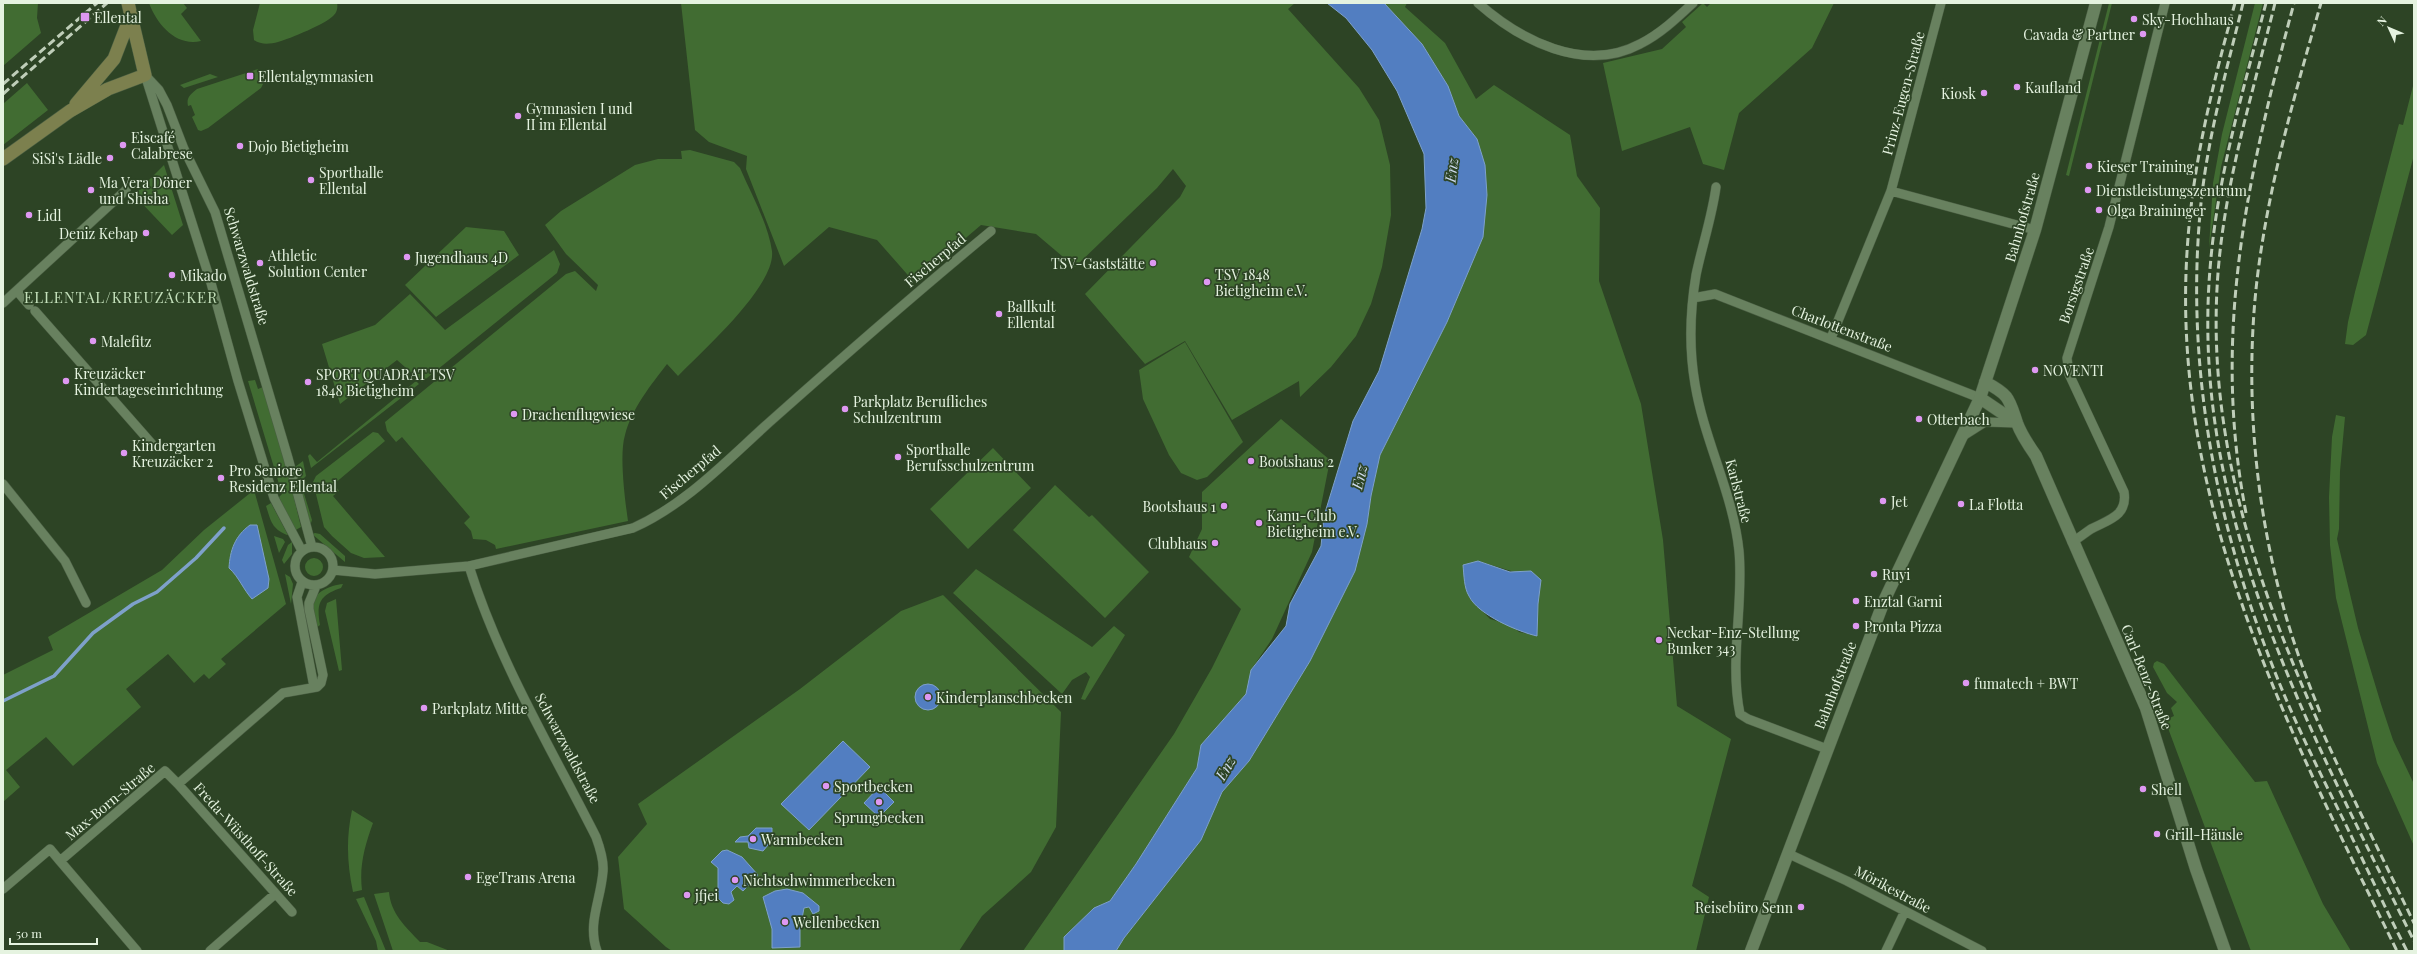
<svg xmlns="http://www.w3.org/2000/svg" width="2417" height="954" font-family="'Playfair Display',serif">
<rect width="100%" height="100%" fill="#2d4425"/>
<path fill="#416c32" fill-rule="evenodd" d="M 3,3 L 38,3 L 37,18 L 41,33 L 3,66 Z
M 149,3 L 183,3 L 187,8 L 181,14 L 201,41 C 177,47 157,25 149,3 Z
M 260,3 L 337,3 C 338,7 337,12 334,15 C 328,23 289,39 278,42 C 270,44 261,45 254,40 L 253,30 Z
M 681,3 L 1295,3 L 1288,9 L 1359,88 L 1379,120 L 1390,165 L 1391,215 L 1382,267 L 1371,304 L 1356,336 L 1331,367 L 1300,397 L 1299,381 L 1232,420 L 1185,341 L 1145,364 L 1085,294 L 1180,197 L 1186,186 L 1173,169 L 1157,188 L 1075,267 L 1036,234 L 981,225 L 914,282 L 877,240 L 829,227 L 784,266 L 746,169 L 747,156 L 709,142 L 695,130 Z
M 1384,3 L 1407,3 L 1405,7 L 1445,43 L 1476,99 L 1494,85 L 1570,135 L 1577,176 L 1600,208 L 1599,281 L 1641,404 L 1663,540 L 1677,706 L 1731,739 L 1692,886 L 1709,897 L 1696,951 L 1116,951 L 1124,938 L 1201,840 L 1222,792 L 1249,761 L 1310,661 L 1367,524 L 1371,496 L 1380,455 L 1447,322 L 1483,237 L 1477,139 L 1459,116 L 1448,86 L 1422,44 ZM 1478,561 L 1541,580 L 1538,604 L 1537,636 L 1519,632 L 1511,625 L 1490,619 L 1469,597 Z
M 1703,3 L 1707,7 L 1711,3 L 1834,3 L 1812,48 L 1739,113 L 1724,170 L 1703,164 L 1690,127 L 1622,151 L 1603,63 L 1662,49 L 1686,27 L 1682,22 Z
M 2109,3 L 2112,3 L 2069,176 L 2066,175 Z
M 2255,3 L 2263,3 L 2221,167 L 2209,248 L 2213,183 L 2222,134 Z
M 258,69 L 263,84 L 261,88 L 208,128 L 201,131 L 198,130 L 192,117 L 195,115 L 191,105 L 188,106 C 186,97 191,94 197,89 Z
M 210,74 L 218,77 L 184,88 L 180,85 Z
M 2414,82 L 2414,155 L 2366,335 L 2353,345 L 2345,344 L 2348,322 L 2355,292 L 2399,124 L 2403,125 Z
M 27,83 L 48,110 L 3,145 L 3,104 Z
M 690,150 L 734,162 L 740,168 C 751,194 768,223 772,251 C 776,286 702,351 678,376 L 667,364 C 651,385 632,408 625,435 C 619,455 625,500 628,521 L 496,549 L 495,545 L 486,540 L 473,539 L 471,531 L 464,523 L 470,517 L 402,437 L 396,442 L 387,431 L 385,422 L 566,274 L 575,271 L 596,291 L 598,285 L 566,254 L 545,225 L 561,211 L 635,165 L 658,159 L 682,159 L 681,151 Z
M 164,165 L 183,225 L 172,235 L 134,195 Z
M 466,227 L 504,231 L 519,255 L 436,317 L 405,285 Z
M 554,250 L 560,264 L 557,273 L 422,382 L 397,360 L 340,404 L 322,344 L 375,325 L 410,294 L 445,330 Z
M 1185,342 L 1243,442 L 1207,477 L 1197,480 L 1181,473 L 1169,455 L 1143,399 L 1139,370 Z
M 255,380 L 258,389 L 263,387 L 284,456 L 301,527 L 294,531 L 279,497 L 282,494 L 248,381 Z
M 416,381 L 419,384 L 311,468 L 308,456 L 310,454 L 317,462 Z
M 2336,415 L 2345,417 L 2340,471 L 2339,529 L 2337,539 L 2358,628 L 2381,704 L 2393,740 L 2414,784 L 2414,846 L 2377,763 L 2336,598 L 2330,545 L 2329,497 L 2332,437 Z
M 1281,419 L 1330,460 L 1312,552 L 1272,639 L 1251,670 L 1246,694 L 1201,745 L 1197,768 L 1136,864 L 1110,901 L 1094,908 L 1064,937 L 1064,951 L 1023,951 L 1174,734 L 1212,668 L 1241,609 L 1189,557 L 1202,529 L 1202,492 Z
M 373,432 L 378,433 L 385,441 L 334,484 L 339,491 L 333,496 L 385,557 L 364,558 L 351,553 L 332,536 L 324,527 L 313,482 L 316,476 Z
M 993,448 L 1031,488 L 968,549 L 930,509 Z
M 303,461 L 306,476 L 302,480 L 298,480 L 295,467 Z
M 1055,485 L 1089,517 L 1092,515 L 1149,572 L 1105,618 L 1013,530 Z
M 302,487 L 312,520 L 311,523 L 308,524 L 300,491 Z
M 254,490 L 286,604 L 221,659 L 226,664 L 209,679 L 204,674 L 194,683 L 168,654 L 126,689 L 141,707 L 73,766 L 46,737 L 6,770 L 20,787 L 3,802 L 3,675 L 53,650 L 48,637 L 162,570 L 204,530 Z
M 271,503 L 288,535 L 287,535 C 271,528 271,521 266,506 Z
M 315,533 L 320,534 L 345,556 L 345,562 L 312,534 Z
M 274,536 L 283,539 L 285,542 L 279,553 Z
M 292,542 L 292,554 L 284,564 L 282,560 L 288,545 Z
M305 567a9 9 0 1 1 18 0a9 9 0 1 1-18 0Z
M 976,569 L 1092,647 L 1114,626 L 1125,635 L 1085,700 L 1081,699 L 1090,677 L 1086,672 L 1072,680 L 1062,694 L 953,593 Z
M 285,574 L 290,577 L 293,584 L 291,604 Z
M 343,584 L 341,588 C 320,595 316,603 320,625 L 316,628 C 315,622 312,615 312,609 C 311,593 330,585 343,584 Z
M 943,595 L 1061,712 L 1056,827 L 1031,872 L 982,916 L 959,951 L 672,951 L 666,947 L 624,909 L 618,857 L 647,824 L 638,804 L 800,689 L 901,611 Z
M 336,599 L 342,670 L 339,671 L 325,611 L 327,603 Z
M 2157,661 L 2164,664 L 2255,782 L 2267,781 L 2323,904 L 2351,951 L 2251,951 L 2165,720 L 2174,716 L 2171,708 L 2177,702 L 2167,693 L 2153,667 L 2154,663 Z
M 352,810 L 373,823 C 365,845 359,866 362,890 L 353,892 C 347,863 346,839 352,810 Z
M 389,892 C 391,914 405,926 420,942 L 427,942 L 450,951 L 393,951 L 374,894 Z
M 364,897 L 386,951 L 378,951 L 376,941 L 356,899 Z"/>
<path fill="#527ec1" stroke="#7ea1ca" d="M 1327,3 L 1384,3 L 1422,44 L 1448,86 L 1459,116 L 1477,139 L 1485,165 L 1487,195 L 1483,237 L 1447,322 L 1380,455 L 1371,496 L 1367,524 L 1355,571 L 1310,661 L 1249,761 L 1222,792 L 1201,840 L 1124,938 L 1116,951 L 1064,951 L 1064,937 L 1094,908 L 1110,901 L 1136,864 L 1197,768 L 1201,745 L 1246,694 L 1251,670 L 1286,626 L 1290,604 L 1321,546 L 1324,516 L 1353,421 L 1379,371 L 1422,229 L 1426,208 L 1424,154 L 1397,91 L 1372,50 L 1346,18 Z
M 250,525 L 257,525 L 269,579 L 268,588 L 252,599 C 243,589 239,577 229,568 C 230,550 235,536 250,525 Z
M 1478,561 L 1510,572 L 1531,571 L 1541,580 L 1538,604 L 1537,636 C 1519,632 1478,615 1469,596 C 1464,588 1464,575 1463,565 Z
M915 697a13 13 0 1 1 26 0a13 13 0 1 1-26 0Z
M 843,741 L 870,767 L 809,830 L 781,804 Z
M 879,787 L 894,802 L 879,817 L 864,803 Z
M 756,828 L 772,828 L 772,835 L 768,835 L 768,845 L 763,851 L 749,848 L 748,842 L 735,842 L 740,837 L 748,836 Z
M 727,850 L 742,857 L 758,875 L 743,891 L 737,886 L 731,892 L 734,900 L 729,904 L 723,903 L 718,898 L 718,868 L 711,862 L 722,851 Z
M 787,889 L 803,893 L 819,906 L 819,911 L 813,914 L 809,907 L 804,908 L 800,929 L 800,947 L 772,948 L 772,929 L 763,897 L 775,891 Z"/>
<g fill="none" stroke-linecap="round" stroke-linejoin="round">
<path stroke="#7ea1ca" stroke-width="3.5" d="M 3,701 L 54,676 L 93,633 L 133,604 L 157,592 L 196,558 L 224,528"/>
<g stroke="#4a5e43" stroke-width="10">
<path id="minor" d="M 1478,3 C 1520,40 1584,74 1640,44 C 1660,34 1677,18 1693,3
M 145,75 L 159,90 L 167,105 L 184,149 L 215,212 L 288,458 L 312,547
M 146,78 L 211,283 L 238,381 L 274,498 L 302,551
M 1716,187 C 1712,217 1702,246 1696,275 C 1690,311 1689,349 1695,384 C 1704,440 1733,493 1739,551 C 1744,605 1729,660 1740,714 L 1748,719 L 1827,749
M 1891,191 L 2035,230
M 17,291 L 29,305
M 1693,298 L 1715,294 L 1980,398
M 3,303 L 126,190
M 35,311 L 152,444
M 1831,338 L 1891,191 L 1941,3
M 1963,436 L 1985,422 L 2017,423
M 3,484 L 65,561 L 86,603
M 2072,542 C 2079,538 2085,533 2091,529 C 2108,520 2128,516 2124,492 L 2069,374 L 2067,358 L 2109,227 L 2165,3
M295 566a19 19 0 1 1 38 0a19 19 0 1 1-38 0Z
M 469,566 C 499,662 551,748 596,837 C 600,848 604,860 603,871 C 601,900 587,923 597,951
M 333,570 L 375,574 L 469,566 L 633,528 C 687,504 729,458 773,419 C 845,355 917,292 991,231
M 302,582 L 297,597 L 314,687
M 178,784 L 292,912
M 1789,854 L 1847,881 L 1982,951
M 60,861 L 137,951
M 3,889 L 50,849 L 60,861 L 165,771 L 178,784 L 283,693 L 317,687 L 321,683 L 323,675 L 309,609 L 309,603 L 316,586
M 210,951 L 275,894
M 1886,951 L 1905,911"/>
</g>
<g stroke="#4a5e43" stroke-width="13">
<path id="tertiary" d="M 1985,382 C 2010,395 2009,399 2017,423 C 2021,434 2029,446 2036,456 L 2146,708 L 2196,869 L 2225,951
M 1980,398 L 2017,423
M 1751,951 L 1884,601 L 1980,398 L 2035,230 L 2096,3"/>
</g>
<g stroke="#4a5e43" stroke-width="14">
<path id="secondary" d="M 76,104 L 114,59 L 131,15
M 3,159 L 70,111 L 108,89 L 145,75 L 128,3"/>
</g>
<use href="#minor" stroke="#68815f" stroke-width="9"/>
<use href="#tertiary" stroke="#68815f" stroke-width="12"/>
<use href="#secondary" stroke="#7c804e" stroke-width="13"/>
<path stroke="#bfceb9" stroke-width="3" stroke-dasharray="8 4" stroke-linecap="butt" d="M 2235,3 C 2214,80 2194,158 2188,238 C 2167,498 2286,725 2397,951
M 2243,3 C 2227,69 2208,135 2201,203 C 2185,360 2214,516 2271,662 C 2292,717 2318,769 2344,821 C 2365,864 2385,908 2407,951
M 2266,3 C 2243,91 2217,178 2210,269 C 2190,512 2309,729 2414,941
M 2275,3 C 2253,92 2225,181 2218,273 C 2200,508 2315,718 2414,923
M 3,84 L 97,3
M 3,94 L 107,3
M 2246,513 C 2211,333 2248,175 2294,3
M 2320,712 C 2305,675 2291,637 2281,598 C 2254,496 2245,385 2257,280 C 2268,187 2295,93 2321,3"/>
</g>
<g fill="#de98f2" stroke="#2d4425" stroke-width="1.5">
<rect x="80" y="12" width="10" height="10" rx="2"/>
<circle cx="2134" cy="19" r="4"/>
<circle cx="2143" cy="34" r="4"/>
<rect x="246" y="72" width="8" height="8" rx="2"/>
<circle cx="2017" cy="87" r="4"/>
<circle cx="1984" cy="93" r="4"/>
<circle cx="518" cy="116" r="4"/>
<circle cx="123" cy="145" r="4"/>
<circle cx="240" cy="146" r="4"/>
<circle cx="110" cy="158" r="4"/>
<circle cx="2089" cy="166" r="4"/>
<circle cx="311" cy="180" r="4"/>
<circle cx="91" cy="190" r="4"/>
<circle cx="2088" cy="190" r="4"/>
<circle cx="2099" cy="210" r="4"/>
<circle cx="29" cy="215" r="4"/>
<circle cx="146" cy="233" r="4"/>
<circle cx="407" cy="257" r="4"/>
<circle cx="260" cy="263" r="4"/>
<circle cx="1153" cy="263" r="4"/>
<circle cx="172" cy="275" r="4"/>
<circle cx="1207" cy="282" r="4"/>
<circle cx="999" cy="314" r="4"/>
<circle cx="93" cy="341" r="4"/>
<circle cx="2035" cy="370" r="4"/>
<circle cx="66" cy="381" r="4"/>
<circle cx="308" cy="382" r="4"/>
<circle cx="845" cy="409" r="4"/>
<circle cx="514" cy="414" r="4"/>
<circle cx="1919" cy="419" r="4"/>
<circle cx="124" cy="453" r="4"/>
<circle cx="898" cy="457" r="4"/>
<circle cx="1251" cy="461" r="4"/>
<circle cx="221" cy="478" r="4"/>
<circle cx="1883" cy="501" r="4"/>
<circle cx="1961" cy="504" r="4"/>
<circle cx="1224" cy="506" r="4"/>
<circle cx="1259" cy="523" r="4"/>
<circle cx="1215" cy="543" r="4"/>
<circle cx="1874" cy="574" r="4"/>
<circle cx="1856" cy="601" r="4"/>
<circle cx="1856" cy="626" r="4"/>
<circle cx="1659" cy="640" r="4"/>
<circle cx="1966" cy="683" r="4"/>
<circle cx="928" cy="697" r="4"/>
<circle cx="424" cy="708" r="4"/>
<circle cx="826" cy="786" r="4"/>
<circle cx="2143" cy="789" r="4"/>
<circle cx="879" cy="802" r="4"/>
<circle cx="2157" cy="834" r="4"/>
<circle cx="753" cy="839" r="4"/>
<circle cx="468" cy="877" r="4"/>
<circle cx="735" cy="880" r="4"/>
<circle cx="687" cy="895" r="4"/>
<circle cx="1801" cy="907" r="4"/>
<circle cx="785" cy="922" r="4"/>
</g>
<g text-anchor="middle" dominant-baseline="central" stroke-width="3.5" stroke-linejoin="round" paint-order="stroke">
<g font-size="14" fill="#e5f3e0" stroke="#2d4425" text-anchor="start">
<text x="94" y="17">Ellental</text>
<text x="2142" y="19">Sky-Hochhaus</text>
<text x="2135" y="34" text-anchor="end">Cavada &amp; Partner</text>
<text x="258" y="76">Ellentalgymnasien</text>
<text x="2025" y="87">Kaufland</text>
<text x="1976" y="93" text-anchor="end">Kiosk</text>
<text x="526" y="108">Gymnasien I und<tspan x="526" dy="16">II im Ellental</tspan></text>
<text x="131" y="137">Eiscafé<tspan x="131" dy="16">Calabrese</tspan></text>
<text x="248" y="146">Dojo Bietigheim</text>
<text x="102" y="158" text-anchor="end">SiSi's Lädle</text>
<text x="2097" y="166">Kieser Training</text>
<text x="319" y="172">Sporthalle<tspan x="319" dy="16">Ellental</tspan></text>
<text x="99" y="182">Ma Vera Döner<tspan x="99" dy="16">und Shisha</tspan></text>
<text x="2096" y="190">Dienstleistungszentrum</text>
<text x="2107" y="210">Olga Braininger</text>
<text x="37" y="215">Lidl</text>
<text x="138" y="233" text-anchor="end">Deniz Kebap</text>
<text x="268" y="255">Athletic<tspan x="268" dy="16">Solution Center</tspan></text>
<text x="415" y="257">Jugendhaus 4D</text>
<text x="1145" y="263" text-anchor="end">TSV-Gaststätte</text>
<text x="1215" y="274">TSV 1848<tspan x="1215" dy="16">Bietigheim e.V.</tspan></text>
<text x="180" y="275">Mikado</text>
<text x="1007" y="306">Ballkult<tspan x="1007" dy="16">Ellental</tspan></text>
<text x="101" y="341">Malefitz</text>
<text x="2043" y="370">NOVENTI</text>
<text x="74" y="373">Kreuzäcker<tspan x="74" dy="16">Kindertageseinrichtung</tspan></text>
<text x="316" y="374">SPORT QUADRAT TSV<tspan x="316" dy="16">1848 Bietigheim</tspan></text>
<text x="853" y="401">Parkplatz Berufliches<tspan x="853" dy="16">Schulzentrum</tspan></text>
<text x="522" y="414">Drachenflugwiese</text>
<text x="1927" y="419">Otterbach</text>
<text x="132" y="445">Kindergarten<tspan x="132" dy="16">Kreuzäcker 2</tspan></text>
<text x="906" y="449">Sporthalle<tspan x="906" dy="16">Berufsschulzentrum</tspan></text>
<text x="1259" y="461">Bootshaus 2</text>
<text x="229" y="470">Pro Seniore<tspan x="229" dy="16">Residenz Ellental</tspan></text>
<text x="1891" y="501">Jet</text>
<text x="1969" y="504">La Flotta</text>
<text x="1216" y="506" text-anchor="end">Bootshaus 1</text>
<text x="1267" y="515">Kanu-Club<tspan x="1267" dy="16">Bietigheim e.V.</tspan></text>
<text x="1207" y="543" text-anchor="end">Clubhaus</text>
<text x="1882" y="574">Ruyi</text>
<text x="1864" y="601">Enztal Garni</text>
<text x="1864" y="626">Pronta Pizza</text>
<text x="1667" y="632">Neckar-Enz-Stellung<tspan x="1667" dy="16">Bunker 343</tspan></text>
<text x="1974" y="683">fumatech + BWT</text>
<text x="936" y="697">Kinderplanschbecken</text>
<text x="432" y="708">Parkplatz Mitte</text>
<text x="834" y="786">Sportbecken</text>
<text x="2151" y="789">Shell</text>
<text x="879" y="817" text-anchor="middle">Sprungbecken</text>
<text x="2165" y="834">Grill-Häusle</text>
<text x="761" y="839">Warmbecken</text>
<text x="476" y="877">EgeTrans Arena</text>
<text x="743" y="880">Nichtschwimmerbecken</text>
<text x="695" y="895">jfjei</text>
<text x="1793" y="907" text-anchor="end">Reisebüro Senn</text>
<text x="793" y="922">Wellenbecken</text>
</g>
<g font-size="14" fill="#e5f3e0" stroke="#2d4425">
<text transform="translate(1903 93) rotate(-75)">Prinz-Eugen-Straße</text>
<text transform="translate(2022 217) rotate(-74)">Bahnhofstraße</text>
<text transform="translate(935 260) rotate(-40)">Fischerpfad</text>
<text transform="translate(247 266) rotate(73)">Schwarzwaldstraße</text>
<text transform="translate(2076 285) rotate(-71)">Borsigstraße</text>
<text transform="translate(1842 328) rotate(21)">Charlottenstraße</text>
<text transform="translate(690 472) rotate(-40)">Fischerpfad</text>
<text transform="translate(1739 491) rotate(75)">Karlstraße</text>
<text transform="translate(2147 677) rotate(68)">Carl-Benz-Straße</text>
<text transform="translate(1835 685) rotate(-69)">Bahnhofstraße</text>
<text transform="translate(568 748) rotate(62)">Schwarzwaldstraße</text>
<text transform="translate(110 801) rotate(-40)">Max-Born-Straße</text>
<text transform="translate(246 839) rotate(48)">Freda-Wüsthoff-Straße</text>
<text transform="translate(1893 889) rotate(28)">Mörikestraße</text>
</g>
<g font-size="15" font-style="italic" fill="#cfdcee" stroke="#2d4425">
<text transform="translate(1451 170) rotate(-83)">Enz</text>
<text transform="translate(1359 477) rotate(-77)">Enz</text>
<text transform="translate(1225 768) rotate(-60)">Enz</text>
</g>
<g font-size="15" letter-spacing="1" fill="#c4e0bb" stroke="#2d4425">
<text x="121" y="297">ELLENTAL/KREUZÄCKER</text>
</g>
</g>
<rect width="2417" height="954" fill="none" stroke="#e5f3e0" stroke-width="8"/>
<g transform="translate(2389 28) rotate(314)" stroke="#2d4425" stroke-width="3" paint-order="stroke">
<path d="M0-3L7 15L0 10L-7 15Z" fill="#e5f3e0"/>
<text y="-6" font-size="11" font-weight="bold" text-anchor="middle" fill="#e5f3e0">N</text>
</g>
<path d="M10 938v6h87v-6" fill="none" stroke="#e5f3e0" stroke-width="2"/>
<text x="16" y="938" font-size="12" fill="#e5f3e0" stroke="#2d4425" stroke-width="3" paint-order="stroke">50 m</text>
</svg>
